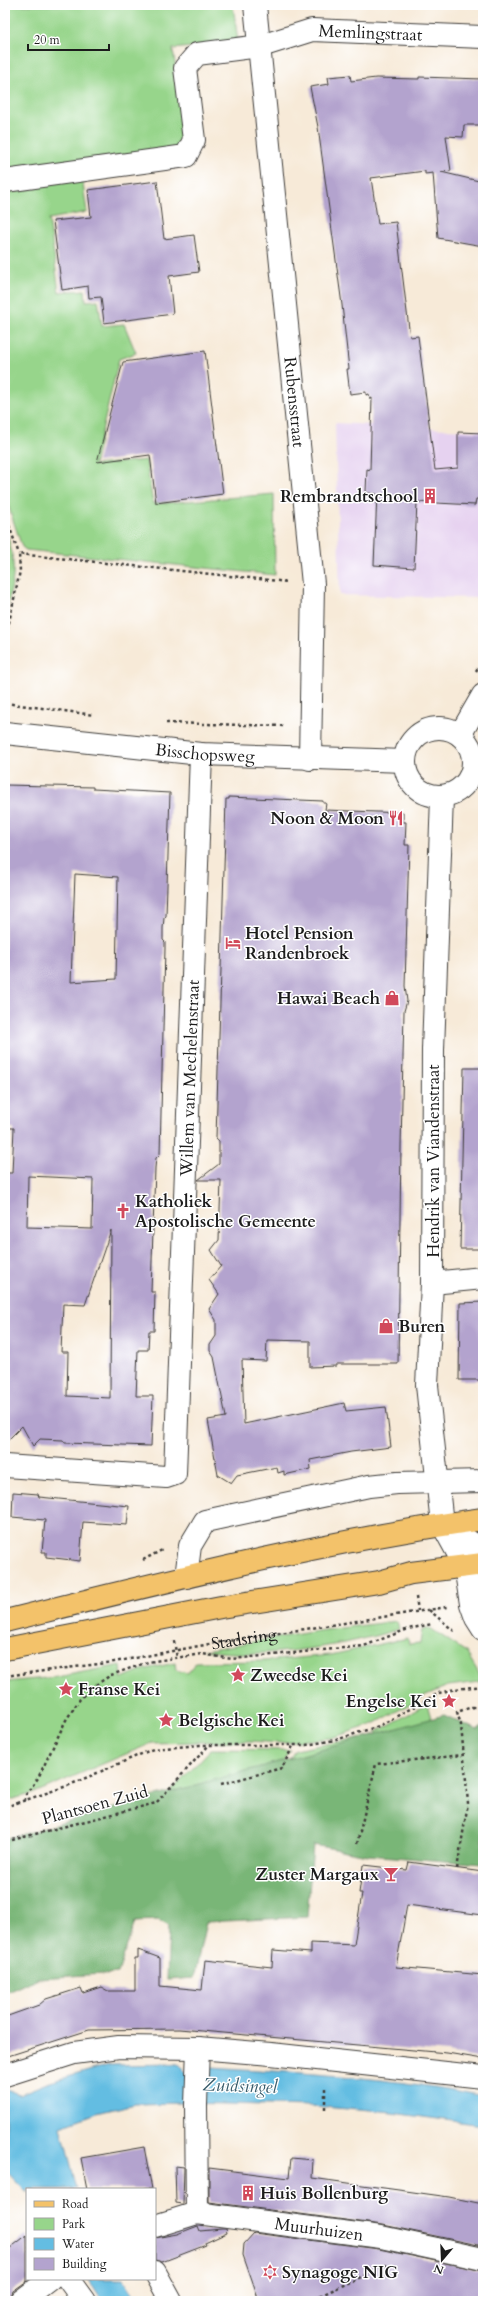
<svg xmlns="http://www.w3.org/2000/svg" width="488" height="2306" font-family="Cardo,serif">
<rect width="100%" height="100%" fill="#fff"/>
<filter id="ink" filterUnits="userSpaceOnUse"><feTurbulence type="fractalNoise" baseFrequency=".025" numOctaves="2"/><feDisplacementMap in="SourceGraphic" scale="8" xChannelSelector="R" yChannelSelector="G"/><feConvolveMatrix kernelMatrix="1 2 1 2 8 2 1 2 1" color-interpolation-filters="sRGB"/></filter>
<filter id="wash" filterUnits="userSpaceOnUse"><feTurbulence type="fractalNoise" baseFrequency=".012" numOctaves="4" result="noise"/><feDisplacementMap in="SourceGraphic" scale="16" xChannelSelector="R" yChannelSelector="G"/><feGaussianBlur stdDeviation="0.9" result="paint"/><feColorMatrix in="noise" values="0 0 0 0 0 0 0 0 0 0 0 0 0 0 0 0 0 1.4 0 .05"/><feComposite in="paint" operator="in"/></filter>
<g filter="url(#wash)">
<rect width="100%" height="100%" fill="#f7ead8"/>
<path fill="#e6d2f0" d="M 335,423 L 483,431 L 483,598 L 340,595 Z"/>
<path fill="#97d58b" stroke="#5a7854" d="M 5,5 L 233,5 L 238,42 L 173,49 L 185,134 L 179,149 L 5,169 Z
M 82,177 L 87,212 L 49,219 L 59,292 L 85,290 L 86,301 L 98,300 L 102,326 L 124,324 L 136,353 L 119,359 L 94,465 L 146,460 L 153,504 L 274,494 L 275,575 L 26,550 L 22,547 L 5,496 L 5,193 L 37,188 L 49,180 Z
M 5,528 C 18,568 14,578 5,617 Z
M 397,1621 L 399,1629 C 347,1646 259,1660 205,1650 L 317,1631 Z
M 430,1628 L 466,1652 L 480,1675 L 480,1682 L 448,1686 L 426,1695 L 374,1724 L 331,1738 L 278,1743 L 250,1741 L 152,1743 L 32,1794 L 5,1801 L 5,1682 L 57,1677 L 121,1665 L 122,1679 L 146,1669 L 175,1663 L 176,1670 L 187,1673 L 196,1662 L 264,1661 L 331,1655 L 408,1638 L 409,1644 L 420,1643 L 422,1630 Z
M 427,1704 L 435,1732 L 282,1772 L 295,1750 L 363,1737 L 364,1741 L 378,1737 L 376,1732 Z
M 211,1749 L 290,1750 L 280,1765 L 160,1803 Z"/>
<path fill="#79b677" stroke="#4a694a" d="M 444,1715 L 477,1730 L 483,1725 L 483,1864 L 368,1855 L 313,1845 L 307,1917 L 206,1922 L 194,1978 L 167,1980 L 169,1926 L 158,1920 L 135,1921 L 118,1973 L 38,1978 L 5,1993 L 5,1839 Z"/>
<path fill="#64bde2" stroke="#406c7f" d="M 179,2064 L 188,2075 L 204,2074 L 211,2067 C 302,2073 393,2077 483,2096 L 483,2125 L 393,2113 L 312,2106 L 184,2103 L 135,2104 L 97,2113 L 61,2126 L 77,2189 L 27,2189 L 27,2193 L 5,2170 L 5,2090 L 20,2094 L 47,2083 L 109,2065 Z
M 88,2279 L 124,2279 L 138,2301 L 102,2301 Z"/>
<g id="blocks">
<path fill="#b3a3ce" fill-rule="evenodd" d="M 350,75 L 351,81 L 376,78 L 419,79 L 419,77 L 483,79 L 483,125 L 464,125 L 463,137 L 446,136 L 451,171 L 441,172 L 483,182 L 483,246 L 438,238 L 433,173 L 425,174 L 425,171 L 371,178 L 378,224 L 396,222 L 410,337 L 418,336 L 435,470 L 458,468 L 458,432 L 483,433 L 483,499 L 476,499 L 475,505 L 417,502 L 414,568 L 374,565 L 377,494 L 368,493 L 366,491 L 367,469 L 370,470 L 372,398 L 370,399 L 369,394 L 366,395 L 366,392 L 350,394 L 347,369 L 349,369 L 342,305 L 318,127 L 310,87 L 329,84 L 328,77 Z
M 157,181 L 164,239 L 194,235 L 199,272 L 169,276 L 173,314 L 104,323 L 101,297 L 89,298 L 88,286 L 62,290 L 53,221 L 91,217 L 88,190 Z
M 205,351 L 223,494 L 156,503 L 150,455 L 97,462 L 123,362 Z
M 5,785 L 93,787 L 93,789 L 170,793 L 166,916 L 164,918 L 163,928 L 163,940 L 165,942 L 165,948 L 160,1154 L 156,1158 L 155,1168 L 151,1292 L 155,1292 L 154,1331 L 149,1331 L 148,1350 L 138,1350 L 136,1396 L 153,1396 L 151,1446 L 65,1443 L 63,1440 L 40,1439 L 33,1446 L 22,1426 L 5,1443 L 5,1173 L 12,1173 L 14,1128 L 5,1128 ZM 75,874 L 118,877 L 116,979 L 71,982 ZM 28,1176 L 93,1179 L 92,1229 L 27,1227 ZM 111,1230 L 110,1398 L 67,1396 L 68,1352 L 61,1352 L 63,1304 L 85,1305 Z
M 229,797 L 323,801 L 323,803 L 326,803 L 325,810 L 403,813 L 403,822 L 406,822 L 405,845 L 409,845 L 405,986 L 407,1001 L 404,1011 L 401,1146 L 398,1364 L 336,1364 L 336,1366 L 310,1367 L 310,1341 L 267,1340 L 266,1361 L 242,1360 L 244,1424 L 344,1403 L 346,1411 L 386,1407 L 391,1447 L 351,1452 L 310,1460 L 311,1469 L 284,1475 L 284,1471 L 278,1473 L 277,1467 L 237,1475 L 231,1483 L 218,1475 L 208,1420 L 226,1417 L 214,1357 L 210,1351 L 210,1345 L 216,1336 L 216,1320 L 209,1309 L 219,1294 L 209,1280 L 221,1266 L 211,1250 L 219,1240 L 221,1180 L 198,1180 L 219,1164 L 219,1141 L 216,1138 L 225,834 L 226,799 L 229,799 Z
M 464,1068 L 483,1068 L 483,1249 L 460,1249 Z
M 483,1302 L 483,1380 L 459,1380 L 460,1303 Z
M 13,1492 L 38,1494 L 39,1497 L 129,1506 L 127,1525 L 83,1522 L 80,1561 L 46,1557 L 46,1552 L 42,1552 L 45,1520 L 12,1517 Z
M 409,1862 L 483,1872 L 483,1915 L 407,1905 L 396,1967 L 483,1975 L 483,2059 L 447,2053 L 179,2029 L 89,2030 L 5,2057 L 5,2017 L 39,2005 L 46,1999 L 81,1988 L 83,1993 L 101,1987 L 108,1991 L 135,1991 L 135,1958 L 138,1958 L 138,1950 L 160,1958 L 160,1986 L 202,1990 L 205,1960 L 272,1967 L 273,1950 L 311,1953 L 311,1943 L 354,1945 L 362,1893 L 359,1893 L 363,1865 L 407,1870 Z
M 144,2147 L 152,2189 L 87,2189 L 81,2158 Z
M 291,2158 L 313,2160 L 312,2178 L 449,2197 L 483,2204 L 483,2246 L 383,2225 L 209,2202 L 209,2168 L 289,2178 Z
M 175,2166 L 184,2167 L 183,2204 L 176,2203 Z
M 198,2226 L 200,2231 L 222,2229 L 226,2229 L 227,2233 L 205,2243 L 206,2245 L 162,2262 L 155,2260 L 155,2238 L 177,2234 Z
M 254,2233 L 379,2249 L 483,2271 L 483,2301 L 259,2301 L 243,2255 L 244,2244 Z
M 27,2235 L 27,2281 L 13,2291 L 9,2301 L 5,2301 L 5,2252 Z"/>
</g>
</g>
<g filter="url(#ink)">
<use href="#blocks" fill-opacity="0" stroke="#3d3b38" stroke-width="1"/>
<g fill="none" stroke-linecap="round" stroke-linejoin="round">
<g stroke="#3d3b38" stroke-width="24">
<g id="minor">
<path id="s2" d="M 255,5 L 313,584 L 310,759"/>
<path id="s3" d="M 5,181 L 186,156 L 194,140 L 185,68 L 197,54 L 261,46 L 312,30 L 483,37"/>
<circle cx="439" cy="762" r="34"/>
<path id="s4" d="M 5,733 L 201,754 L 405,761"/>
<path d="M 460,735 L 483,695"/>
<path d="M 442,797 L 433,1050 L 432,1283 L 427,1385 L 442,1524 L 465,1566 L 471,1604 L 476,1618 L 483,1629"/>
<path d="M 432,1283 L 483,1278"/>
<path id="s5" d="M 5,1466 L 166,1477 L 175,1474 L 201,754"/>
<path d="M 443,1525 L 483,1550"/>
<path d="M 186,1577 L 190,1546 L 205,1521 L 369,1486 L 397,1483 L 483,1481"/>
<path d="M 5,2075 L 74,2053 L 119,2047 L 198,2048 L 271,2054 L 483,2077"/>
<path d="M 197,2213 L 196,2105 L 198,2048"/>
<path id="s6" d="M 155,2226 L 197,2213 L 381,2237 L 483,2259"/>
<path d="M 155,2272 L 171,2301"/>
<path d="M 68,2279 L 84,2301"/>
<path d="M 21,2301 L 50,2279"/>
</g>
</g>
<g stroke="#3d3b38" stroke-width="24">
<path id="major" d="M 5,1621 C 163,1582 322,1541 483,1519
M 5,1649 L 221,1607 L 379,1582 L 411,1573 L 483,1564"/>
</g>
<g stroke="#3d3b38" stroke-width="2.5" stroke-dasharray="3 3" stroke-linecap="butt">
<path d="M 5,514 L 19,554"/>
<path d="M 5,641 L 20,571 L 19,554 L 288,582"/>
<path d="M 476,671 L 483,659"/>
<path d="M 5,703 L 94,715"/>
<path d="M 166,723 L 285,726"/>
<path d="M 143,1560 L 164,1549"/>
<path d="M 416,1597 L 418,1611"/>
<path d="M 429,1610 L 454,1631"/>
<path d="M 174,1641 L 177,1658"/>
<path id="s1" d="M 5,1676 L 114,1662 L 215,1643 L 447,1607"/>
<path d="M 221,1784 L 282,1768 L 293,1746"/>
<path d="M 25,1801 L 25,1796 L 38,1778 L 66,1720 L 80,1699 L 91,1688 L 111,1675 L 148,1662 L 202,1654 L 232,1659 L 364,1646 L 408,1629 L 432,1624"/>
<path d="M 5,1807 L 67,1786 L 153,1749 L 200,1745 L 306,1745 L 336,1740 L 379,1726 L 439,1693 L 455,1689 L 483,1686"/>
<path d="M 12,1840 L 156,1803 L 209,1745"/>
<path d="M 357,1844 L 376,1764 L 463,1755"/>
<path d="M 457,1869 L 468,1803 L 461,1725 L 457,1712 L 472,1707 L 483,1708"/>
<path d="M 325,2109 L 325,2085"/>
<path d="M 309,2301 L 387,2265"/>
</g>
<use href="#minor" stroke="#fff" stroke-width="22"/>
<use href="#major" stroke="#f3c26a" stroke-width="22"/>
</g>
</g>
<defs>
<g id="building-bare" transform="scale(1.2)"><path d="M-4-6H4V6H1V3H-1V6H-4ZM-2.5-4.3h1.7v1.8h-1.7ZM.8-4.3h1.7v1.8H.8ZM-2.5-1h1.7V.8h-1.7ZM.8-1h1.7V.8H.8Z" fill="#d1495b" stroke="#fff" stroke-width="2.5" paint-order="stroke"/></g>
<g id="restaurant-bare" transform="scale(1.2)"><path d="M-5-6h1v4h1v-4h1v4h1v-4h1v5L-1.5 .5V6h-2V.5L-5-1ZM5-6V6H3V1.5H1.5Q1.5-4 5-6Z" fill="#d1495b" stroke="#fff" stroke-width="2.5" paint-order="stroke"/></g>
<g id="hotel-bare" transform="scale(1.2)"><path d="M-6-4.5h1.5V1H6V5H4.5V3h-9V5H-6ZM-4 0a1.8 1.8 0 1 1 3.6 0ZM.5 0V-2.5h3Q6-2.5 6 0Z" fill="#d1495b" stroke="#fff" stroke-width="2.5" paint-order="stroke"/></g>
<g id="shop-bare" transform="scale(1.2)"><path d="M-5-2.5h2.3a2.7 3.5 0 0 1 5.4 0H5L5.5 6h-11ZM-1.5-2.5h3a1.5 2.3 0 0 0-3 0Z" fill="#d1495b" stroke="#fff" stroke-width="2.5" paint-order="stroke"/></g>
<g id="church-bare" transform="scale(1.2)"><path d="M-1.2-6h2.4v3.5h3.3v2.4h-3.3V6h-2.4V-.1h-3.3v-2.4h3.3Z" fill="#d1495b" stroke="#fff" stroke-width="2.5" paint-order="stroke"/></g>
<g id="sight-bare" transform="scale(1.2)"><path d="M0-6L1.8-2.2L6-1.7L2.9 1.2L3.7 5.4L0 3.3L-3.7 5.4L-2.9 1.2L-6-1.7L-1.8-2.2Z" fill="#d1495b" stroke="#fff" stroke-width="2.5" paint-order="stroke"/></g>
<g id="bar-bare" transform="scale(1.2)"><path d="M-6-5H6L.8 .8V4.5H3.5V6h-7V4.5H-.8V.8Z" fill="#d1495b" stroke="#fff" stroke-width="2.5" paint-order="stroke"/></g>
<g id="synagogue-bare" transform="scale(1.2)"><path d="M0-6.5L5.6 3.2H-5.6ZM0 6.5L5.6-3.2H-5.6Z" fill="#d1495b" stroke="#fff" stroke-width="2.5" paint-order="stroke"/></g>
</defs>
<g fill-rule="evenodd">
<use href="#building-bare" x="430" y="496"/>
<use href="#restaurant-bare" x="396" y="818"/>
<use href="#hotel-bare" x="233" y="943"/>
<use href="#shop-bare" x="392" y="998"/>
<use href="#church-bare" x="123" y="1211"/>
<use href="#shop-bare" x="386" y="1326"/>
<use href="#sight-bare" x="238" y="1675"/>
<use href="#sight-bare" x="66" y="1689"/>
<use href="#sight-bare" x="449" y="1701"/>
<use href="#sight-bare" x="166" y="1720"/>
<use href="#bar-bare" x="391" y="1874"/>
<use href="#building-bare" x="248" y="2193"/>
<use href="#synagogue-bare" x="270" y="2272"/>
</g>
<g text-anchor="middle" dominant-baseline="central" stroke-width="3" stroke-linejoin="round" paint-order="stroke">
<g font-size="17" fill="#1c1c1c" stroke="#fff">
<text stroke="none"><textPath href="#s3" startOffset="468">Memlingstraat</textPath></text>
<text stroke="none"><textPath href="#s2" startOffset="399">Rubensstraat</textPath></text>
<text stroke="none"><textPath href="#s4" startOffset="201">Bisschopsweg</textPath></text>
<text stroke="none"><textPath href="#s5" startOffset="567">Willem van Mechelenstraat</textPath></text>
<text transform="translate(433 1161) rotate(-90)">Hendrik van Viandenstraat</text>
<text stroke="none"><textPath href="#s1" startOffset="242">Stadsring</textPath></text>
<text transform="translate(95 1805) rotate(-15)">Plantsoen Zuid</text>
<text stroke="none"><textPath href="#s6" startOffset="167">Muurhuizen</textPath></text>
</g>
<g font-size="17" font-weight="bold" fill="#1c1c1c" stroke="#fff" text-anchor="start">
<text x="418" y="496" text-anchor="end">Rembrandtschool</text>
<text x="384" y="818" text-anchor="end">Noon &amp; Moon</text>
<text x="245" y="933">Hotel Pension<tspan x="245" dy="20">Randenbroek</tspan></text>
<text x="380" y="998" text-anchor="end">Hawai Beach</text>
<text x="135" y="1201">Katholiek<tspan x="135" dy="20">Apostolische Gemeente</tspan></text>
<text x="398" y="1326">Buren</text>
<text x="250" y="1675">Zweedse Kei</text>
<text x="78" y="1689">Franse Kei</text>
<text x="437" y="1701" text-anchor="end">Engelse Kei</text>
<text x="178" y="1720">Belgische Kei</text>
<text x="379" y="1874" text-anchor="end">Zuster Margaux</text>
<text x="260" y="2193">Huis Bollenburg</text>
<text x="282" y="2272">Synagoge NIG</text>
</g>
<g font-size="18" font-style="italic" fill="#395c6b" stroke="#fff">
<text transform="translate(240 2086) rotate(2)">Zuidsingel</text>
</g>
</g>
<rect width="488" height="2306" fill="none" stroke="#fff" stroke-width="20"/>
<rect x="26" y="2188" width="130" height="92" fill="#ffffff" stroke="#a4a4a4"/>
<rect x="34" y="2201" width="20" height="6" fill="#f3c26a" stroke="#a4a4a4"/>
<text x="62" y="2208" font-size="12" fill="#1c1c1c">Road</text>
<rect x="34" y="2218" width="20" height="12" fill="#97d58b" stroke="#a4a4a4"/>
<text x="62" y="2228" font-size="12" fill="#1c1c1c">Park</text>
<rect x="34" y="2238" width="20" height="12" fill="#64bde2" stroke="#a4a4a4"/>
<text x="62" y="2248" font-size="12" fill="#1c1c1c">Water</text>
<rect x="34" y="2258" width="20" height="12" fill="#b3a3ce" stroke="#a4a4a4"/>
<text x="62" y="2268" font-size="12" fill="#1c1c1c">Building</text>
<g transform="translate(442 2260) rotate(199)" stroke="#ffffff" stroke-width="3" paint-order="stroke">
<path d="M0-3L7 15L0 10L-7 15Z" fill="#1c1c1c"/>
<text y="-6" font-size="11" font-weight="bold" text-anchor="middle" fill="#1c1c1c">N</text>
</g>
<path d="M28 44v6h81v-6" fill="none" stroke="#1c1c1c" stroke-width="2"/>
<text x="34" y="44" font-size="12" fill="#1c1c1c" stroke="#ffffff" stroke-width="3" paint-order="stroke">20 m</text>
</svg>
